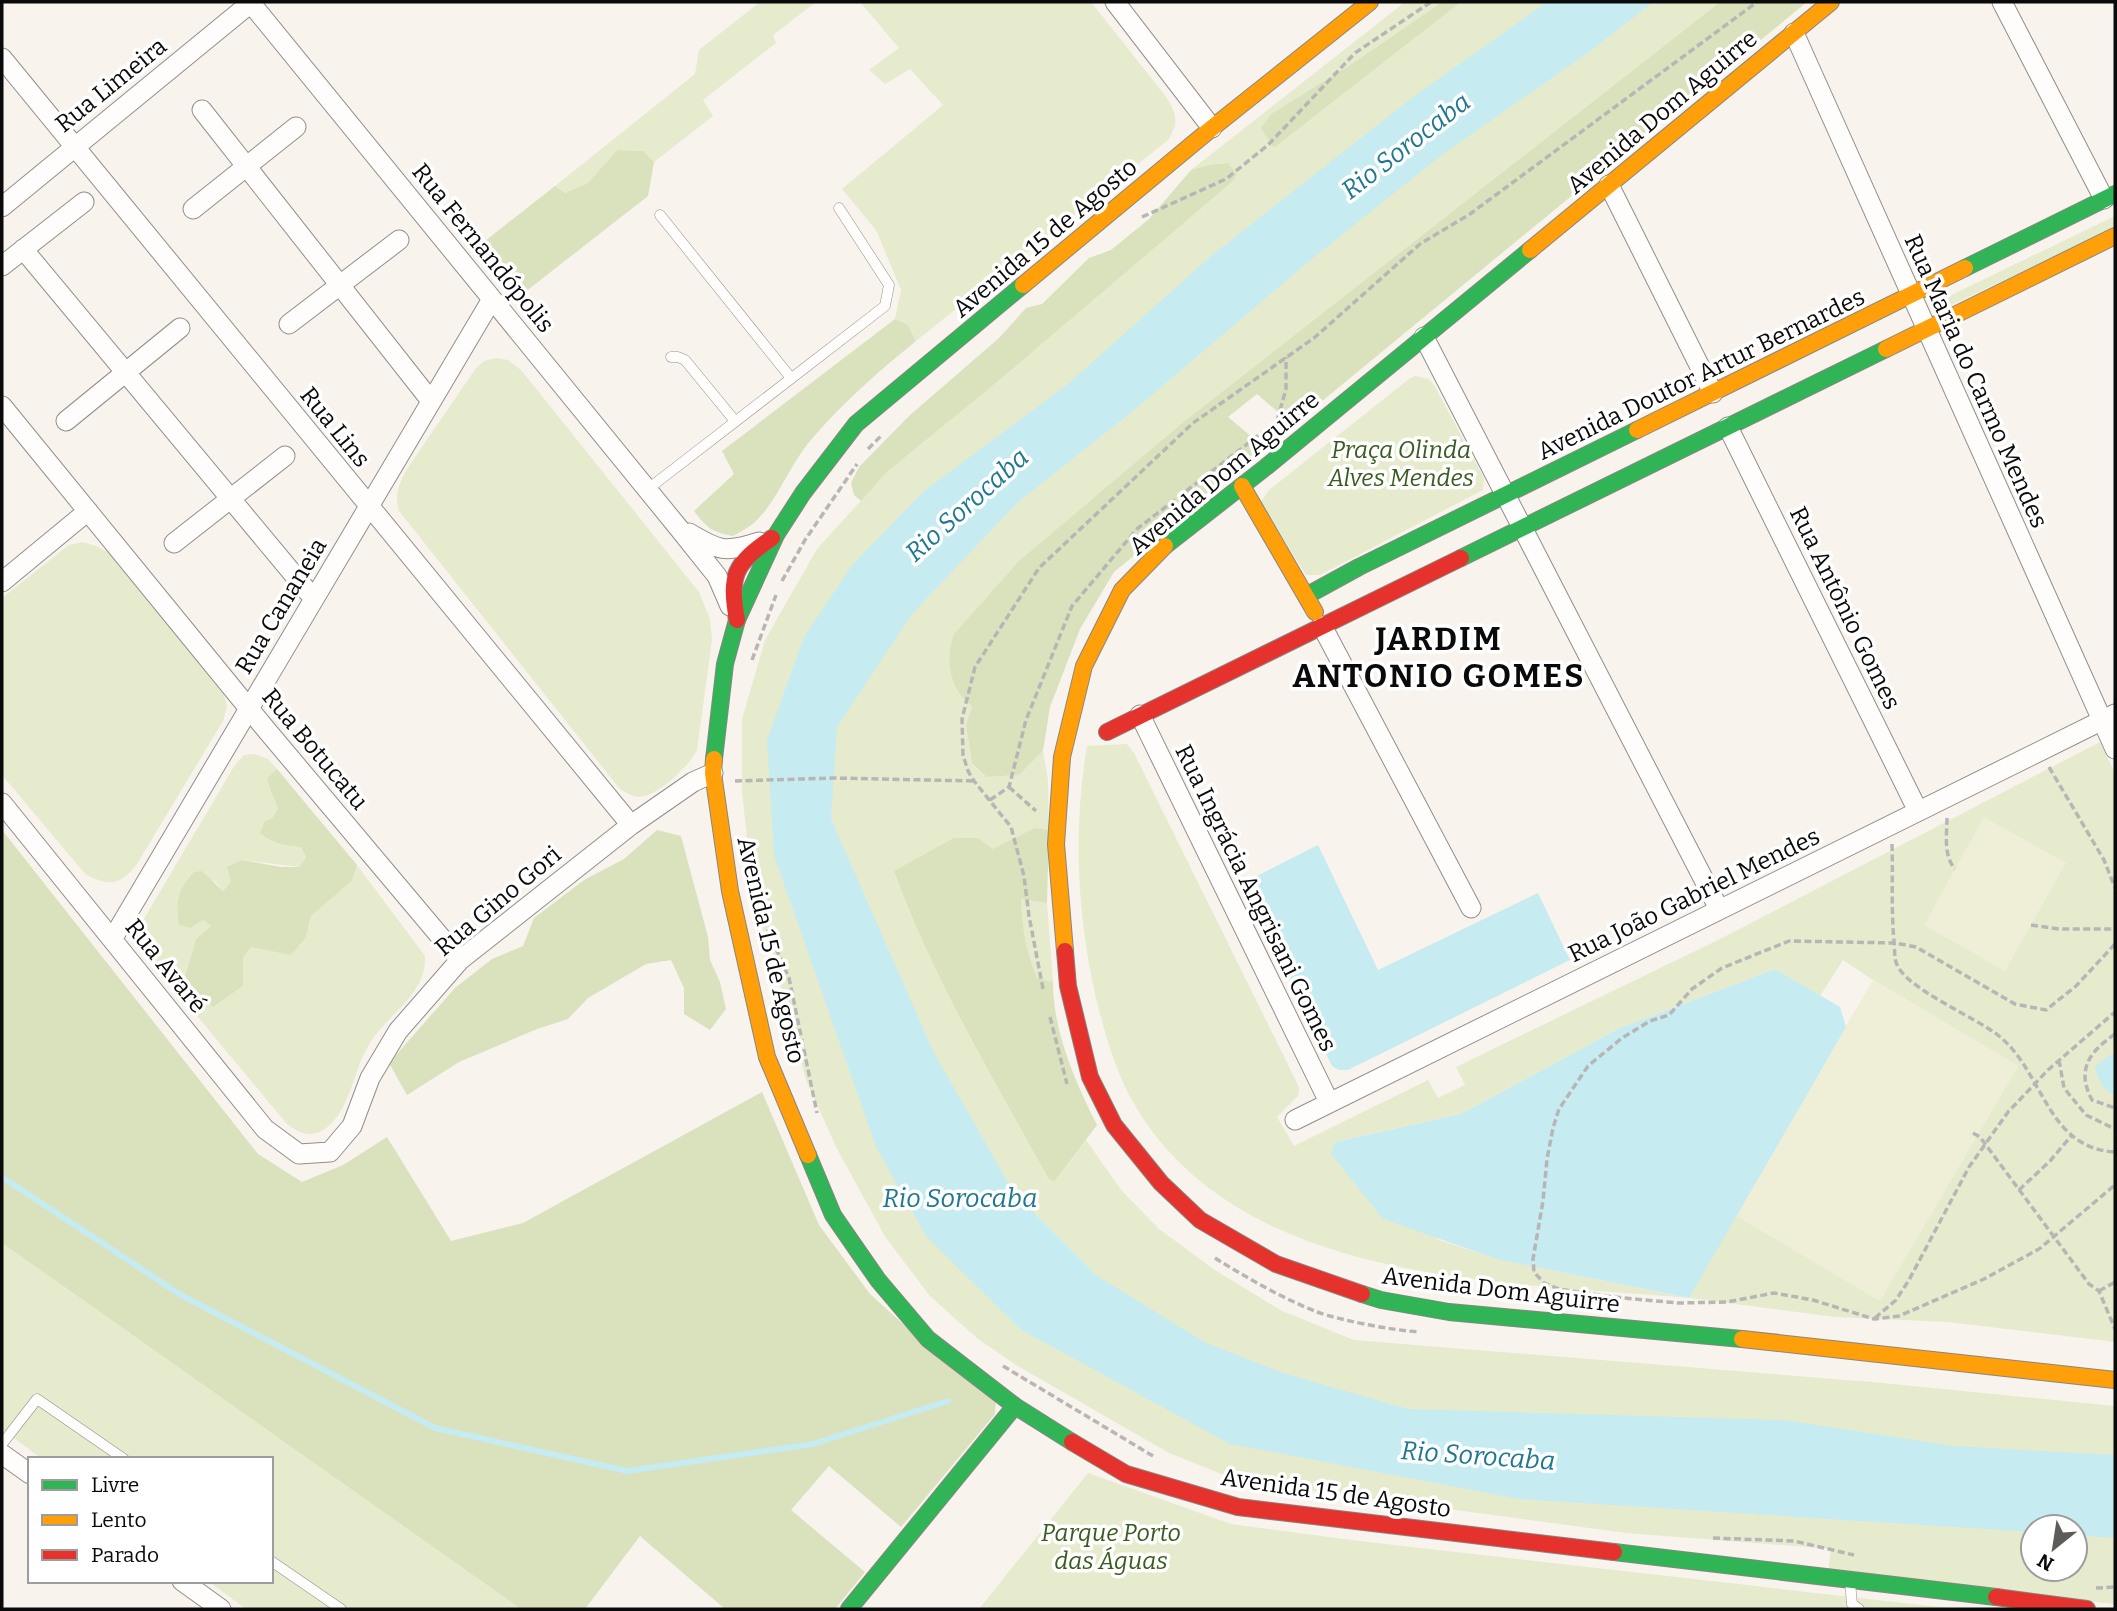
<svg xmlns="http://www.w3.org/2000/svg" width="2117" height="1611" font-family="Bitter,serif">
<rect width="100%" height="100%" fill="#f8f3ed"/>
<path fill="#e6ebce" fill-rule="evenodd" d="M 760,2 L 816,2 L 773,35 L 776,43 L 703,100 L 713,116 L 654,162 L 643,151 L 617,150 L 588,183 L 565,193 L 555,186 L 695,74 L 699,50 Z
M 860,2 L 1091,2 L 1167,98 C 1177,115 1179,123 1168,140 L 916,341 L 908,325 L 895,319 L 901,290 L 876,230 L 842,189 L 943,105 L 910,69 L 885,84 L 869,70 L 899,48 Z
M 1405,2 L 1442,2 L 1353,63 L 1271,114 L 1274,148 L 1461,2 L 1720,2 L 1186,420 L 972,706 L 966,725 L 972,765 L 987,777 L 1019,775 L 1043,751 L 1048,780 L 1049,830 L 993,849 L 978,838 L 894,871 C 933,978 993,1078 1048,1178 L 1054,1182 L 1086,1140 L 1122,1191 L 1159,1229 L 1215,1270 L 1282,1311 L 1354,1340 L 1872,1382 L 2115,1406 L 2115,1604 L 1828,1572 L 1831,1549 L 1626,1533 L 1316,1491 L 1224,1475 L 1169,1453 L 1016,1365 L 978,1339 L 930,1296 L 886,1238 L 837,1149 L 806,1080 L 787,1006 L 765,940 L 750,866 L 742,792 L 742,719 L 765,640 L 817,549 L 887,472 L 1002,378 L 1232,182 L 1209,165 L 1191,170 ZM 2033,1527 L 2075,1527 L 2075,1569 L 2033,1569 Z
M 2115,216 L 2115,229 L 1938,311 L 1936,306 L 1941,300 Z
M 496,358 L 508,360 L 521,370 L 699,592 L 710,619 L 712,640 L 697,750 C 690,765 657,797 639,797 C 631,796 626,793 619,788 L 399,511 C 394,494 399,484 407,469 L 476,368 L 484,361 Z
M 1415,376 L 1429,379 L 1434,385 L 1484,478 L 1483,490 L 1320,575 L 1306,575 L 1260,503 L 1269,490 L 1409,379 Z
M 82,542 L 96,546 L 112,554 L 224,695 L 227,707 L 223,721 L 137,864 C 120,886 110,886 86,875 L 2,775 L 2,598 L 69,545 Z
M 2100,742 L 2115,773 L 2115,1342 L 1948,1322 L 1835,1317 L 1689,1298 L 1735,1215 L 1880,1300 L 2018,1066 L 1873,980 L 1843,960 L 1820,996 L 1775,969 L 1618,1029 L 1461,1114 L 1334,1142 L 1439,1240 L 1498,1259 L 1688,1298 C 1500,1281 1230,1286 1128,1093 C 1113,1063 1104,1030 1096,998 C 1077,916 1073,829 1087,746 L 1127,744 L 1134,753 L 1299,1087 L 1298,1096 L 1277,1117 L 1294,1146 L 1428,1080 L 1438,1098 L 1465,1085 L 1456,1067 L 1720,939 Z
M 255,754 L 268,759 L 277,769 L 267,778 C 269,790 275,798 278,809 L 261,833 C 272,843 285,846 301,847 L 306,857 L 299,867 L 241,860 L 231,882 L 223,891 L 214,880 L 203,920 L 211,926 L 196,939 L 185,976 L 215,1007 L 243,986 L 243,958 L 251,947 L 306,937 L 311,916 L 352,881 L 357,865 L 425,956 C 427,997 385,1014 367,1048 C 353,1073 350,1110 326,1128 C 312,1139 299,1133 287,1124 L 153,963 C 142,949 140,939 142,922 L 235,765 L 244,755 Z
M 1021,899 L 1047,903 L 1053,982 L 1037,978 C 1026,952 1022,927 1021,899 Z
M 2,1243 L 521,1609 L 246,1609 L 208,1581 L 271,1581 L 271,1459 L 42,1459 L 2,1429 Z
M 1088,1473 L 1231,1524 L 1359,1541 L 1957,1609 L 979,1609 Z"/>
<path fill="#d9e2bd" d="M 1442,2 L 1461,2 L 1274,148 L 1261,128 L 1271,114 L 1353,63 Z
M 1720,2 L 1807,2 L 1293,425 L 1257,394 L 1228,417 L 1265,448 L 1114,572 L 1080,629 L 1050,707 L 1043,751 L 1019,775 L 987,777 L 972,764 L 966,725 L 972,706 C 949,690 945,660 954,634 L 1019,561 L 1186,420 Z
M 617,150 L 643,151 L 654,162 L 648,196 L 525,292 L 485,241 L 555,186 L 565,193 L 588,183 Z
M 1228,163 L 1237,174 L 1232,182 L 1002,378 L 887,472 L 861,501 L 854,495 L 851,483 L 859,467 L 909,416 L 999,338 L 1026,308 L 1042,304 L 1089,258 L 1111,250 L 1149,219 L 1191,170 L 1209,165 Z
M 895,319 L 908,325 L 916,341 C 879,371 841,404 810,441 C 789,466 779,498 756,521 C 750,527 741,531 733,536 C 712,532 707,528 694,511 L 734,474 L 722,451 Z
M 277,769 L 357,865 L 352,881 L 311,916 L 306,937 L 291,955 L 251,947 L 243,958 L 243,986 L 214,1007 L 195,995 L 185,976 L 196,939 L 211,926 L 203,920 L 190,928 L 179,925 C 176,899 177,891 194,872 L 202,871 L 223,891 L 231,882 L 227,867 L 242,860 L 281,867 L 299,867 L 306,857 L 301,847 C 285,846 272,843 260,833 L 265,821 L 272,818 L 278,809 C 275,798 269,790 267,778 Z
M 1035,828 L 1049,830 L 1047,903 L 1021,899 C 1022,927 1026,951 1037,978 L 1053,982 C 1053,1032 1075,1081 1097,1125 L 1054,1182 L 1048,1178 C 993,1078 933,978 894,871 L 954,838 L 978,838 L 993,849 Z
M 2,830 L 258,1154 L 302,1182 L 343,1165 L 387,1137 L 451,1241 L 523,1223 L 762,1092 L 819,1225 L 870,1294 L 924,1343 L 996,1399 L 995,1414 L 901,1527 L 829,1466 L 791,1510 L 865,1572 L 835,1609 L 725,1609 L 640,1536 L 585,1609 L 521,1609 L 2,1243 Z
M 657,830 L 681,836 L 708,937 L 710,960 L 720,982 L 726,1009 L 710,1030 L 684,1014 L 684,988 L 671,960 L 646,964 L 588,998 L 568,1019 L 537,1029 L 459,1062 L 407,1095 L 389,1063 L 455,988 L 492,959 L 523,946 L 534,918 L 584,880 L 624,859 Z"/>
<path fill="#efefd8" d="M 1984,817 L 2066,863 L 2005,971 L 1924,925 Z
M 1873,980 L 2018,1066 L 1880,1301 L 1735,1215 Z"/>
<path fill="#c6ebf0" d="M 1547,2 L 1653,2 L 1589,52 L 1439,157 L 1313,258 L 1133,411 L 1017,503 L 912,614 L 837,727 L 831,819 L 933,1051 L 1014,1193 L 1096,1275 L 1204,1342 L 1283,1373 L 1408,1409 L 1784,1420 L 1953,1446 L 2115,1455 L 2115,1538 L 2075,1535 L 2075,1527 L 2033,1527 L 2033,1532 L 1519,1499 L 1230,1444 L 1020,1329 L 926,1236 L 876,1147 L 774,855 L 767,740 L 804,637 L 853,564 L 924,491 L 1068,384 L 1211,256 L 1413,97 Z
M 1318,845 L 1378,970 L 1538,893 L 1570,960 L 1348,1070 L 1339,1070 L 1332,1066 L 1241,884 Z
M 1775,969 L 1840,1007 L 1846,1027 L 1689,1298 L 1497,1259 L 1383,1219 L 1331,1154 L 1335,1142 L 1461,1114 L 1618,1029 Z
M 2115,1052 L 2115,1095 C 2102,1090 2098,1079 2095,1066 Z"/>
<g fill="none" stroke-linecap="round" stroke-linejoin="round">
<path stroke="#c6ebf0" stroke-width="6" d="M 2,1177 L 181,1295 L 435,1428 L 627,1471 L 813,1444 L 948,1401"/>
<g stroke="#918f8c" stroke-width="11">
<path id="lane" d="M 660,215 L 791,378
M 671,357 L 678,357 L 685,360 L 735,421
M 648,489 L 885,306 L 889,285 L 839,208
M 2,1444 L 37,1399 L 124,1459
M 271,1561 L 341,1609
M 1850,1582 L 1852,1604 L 1859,1609"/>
</g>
<g stroke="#918f8c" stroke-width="21">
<path id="street" d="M 250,2 L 677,526 L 717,576 L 730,606
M 1115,2 L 1212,128
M 2002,2 L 2104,199
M 1794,33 L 2115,749
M 2,58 L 631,825
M 202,110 L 431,401
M 1609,185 L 1713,393
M 2,207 L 252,2
M 193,209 L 296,127
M 23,249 L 314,599
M 2,266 L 84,202
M 289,324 L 399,240
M 1424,337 L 1719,909
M 2,406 L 264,727 L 460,960
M 66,421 L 180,328
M 1728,427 L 1918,811
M 689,533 C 719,551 725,553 759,542
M 174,543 L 285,456
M 2,582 L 88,511
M 1322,626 L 1471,908
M 1140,715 L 1329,1102
M 2,803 L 265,1129 L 299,1154 L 330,1152 L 352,1126 L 370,1078 L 398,1031 L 460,960 L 631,825 L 693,782 L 713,773
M 113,938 L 492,299
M 1295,1120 L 2115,714
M 2,1454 L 30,1474
M 182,1581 L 221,1609"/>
</g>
<g stroke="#888683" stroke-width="18">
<path id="fast" d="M 1965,268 L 2115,194
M 1165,546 L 1266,467 L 1530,250
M 1461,558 L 1886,349
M 1306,596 L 1359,567 L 1637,430
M 714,759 L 725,664 L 737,620 L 776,535 L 803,493 L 856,424 L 1023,285
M 808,1155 L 833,1215 L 878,1280 L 928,1339 L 1015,1406 L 1072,1442
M 1362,1294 L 1381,1300 L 1449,1312 L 1742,1339
M 1614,1552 L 1996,1597
M 849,1609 L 1015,1406"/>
</g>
<g stroke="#888683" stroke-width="18">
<path id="slow" d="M 1530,250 L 1831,2
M 1023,285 L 1212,128 L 1370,2
M 1886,349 L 2115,236
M 1637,430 L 1965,268
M 1242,486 L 1315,612
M 714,759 L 713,773 L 730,891 L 767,1057 L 808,1155
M 1065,951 L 1056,844 L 1062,757 L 1084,666 L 1122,590 L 1165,546
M 1742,1339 L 2115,1380"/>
</g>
<g stroke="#888683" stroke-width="18">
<path id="jam" d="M 737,620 C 729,575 734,564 772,538
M 1107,732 L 1461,558
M 1065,951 L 1068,986 L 1090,1077 L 1114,1125 L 1161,1183 L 1200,1220 L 1276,1264 L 1362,1294
M 1072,1442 L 1126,1474 L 1238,1507 L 1614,1552
M 1996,1597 L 2087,1609"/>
</g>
<path stroke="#b7b6b5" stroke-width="3.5" stroke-dasharray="7 3.5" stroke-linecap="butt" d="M 1142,217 L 1226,179 L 1268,145 L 1355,53 L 1431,2
M 868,449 L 882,435
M 782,581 L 805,540 L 857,464
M 752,660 L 776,595
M 2049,767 L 2104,860 L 2115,888
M 735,781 L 834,778 L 974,781
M 1009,787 L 1036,811
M 990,800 L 1009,787 L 1026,720 L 1072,606 L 1137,529 L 1277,421 L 1286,389 L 1286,357
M 1947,818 C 1947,835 1943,855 1955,869
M 1892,844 C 1893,876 1891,909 1894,941 C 1895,948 1894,956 1896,962 C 1903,988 1976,1017 1999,1036 C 2044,1072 2046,1148 2115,1152
M 759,910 L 789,978 L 817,1113
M 2031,925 L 2059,929 L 2115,929
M 2115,944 L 2076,986 L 2046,1010 L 2015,1004 L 1916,947 L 1895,943 L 1789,941 L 1722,968 L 1692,989 L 1669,1015 L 1650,1021 L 1622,1038 L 1588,1066 L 1559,1109 L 1553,1128 L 1547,1159 L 1543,1201 L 1533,1259 L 1534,1272 L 1544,1283 L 1559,1289 L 1613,1297 L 1678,1303 L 1727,1302 L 1774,1293 L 1813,1300 L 1874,1319 L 1899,1316 L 1984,1279 L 2039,1249 L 2115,1185
M 1043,989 L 1029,916 L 1024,876 L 1011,827 L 974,781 L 968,771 L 963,755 L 962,719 L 975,667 L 1039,568 L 1193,423 L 1314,338 L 1420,244 L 1470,214 L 1757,2
M 1050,1017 L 1067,1084
M 2115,1034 C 2089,1052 2076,1070 2092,1100 L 2115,1108
M 2059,1060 L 2064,1088 L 2086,1115 L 2115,1129
M 1973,1133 L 1980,1137 L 2089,1284 L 2099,1291 L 2115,1329
M 2019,1190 L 2050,1161 L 2072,1135
M 1215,1258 C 1247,1278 1282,1298 1317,1312 C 1343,1321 1391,1330 1419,1332
M 2099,1291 L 2115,1282
M 1875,1318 L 1896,1300 L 1909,1280 L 1969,1167 L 2008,1112 L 2048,1070 L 2115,1012
M 1003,1366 L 1153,1456
M 1713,1538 L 1794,1541 L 1854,1555
M 2096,1588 L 2115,1587"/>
<use href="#lane" stroke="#fefdfc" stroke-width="10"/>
<use href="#street" stroke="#fefdfc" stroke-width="19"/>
<use href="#fast" stroke="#30b455" stroke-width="16"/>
<use href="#slow" stroke="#ff9f0a" stroke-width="16"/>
<use href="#jam" stroke="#e5322d" stroke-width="16"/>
</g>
<g text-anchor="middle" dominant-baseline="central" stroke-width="7" stroke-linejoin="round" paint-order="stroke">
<g font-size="24" fill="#0a0a0a" stroke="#fff">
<text transform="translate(111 85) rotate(-39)">Rua Limeira</text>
<text transform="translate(1662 112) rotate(-40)">Avenida Dom Aguirre</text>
<text transform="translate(1045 238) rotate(-40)">Avenida 15 de Agosto</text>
<text transform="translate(483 248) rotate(51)">Rua Fernandópolis</text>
<text transform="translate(1701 374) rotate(-26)">Avenida Doutor Artur Bernardes</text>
<text transform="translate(1976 381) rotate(66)">Rua Maria do Carmo Mendes</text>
<text transform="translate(335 427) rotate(51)">Rua Lins</text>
<text transform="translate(1224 473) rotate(-40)">Avenida Dom Aguirre</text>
<text transform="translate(281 606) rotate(-59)">Rua Cananeia</text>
<text transform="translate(1845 608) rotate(64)">Rua Antônio Gomes</text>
<text transform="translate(315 749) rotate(50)">Rua Botucatu</text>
<text transform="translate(1694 895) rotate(-26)">Rua João Gabriel Mendes</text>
<text transform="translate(1256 898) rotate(64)">Rua Ingrácia Angrisani Gomes</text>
<text transform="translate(498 901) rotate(-40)">Rua Gino Gori</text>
<text transform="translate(771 950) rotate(77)">Avenida 15 de Agosto</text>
<text transform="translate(166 966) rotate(51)">Rua Avaré</text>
<text transform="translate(1501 1290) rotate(7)">Avenida Dom Aguirre</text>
<text transform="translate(1336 1493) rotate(8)">Avenida 15 de Agosto</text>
</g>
<g font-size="24" font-style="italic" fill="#3a5b20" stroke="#fff">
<text x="1401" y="450">Praça Olinda<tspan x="1401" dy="28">Alves Mendes</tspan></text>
<text x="1111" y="1533">Parque Porto<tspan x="1111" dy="28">das Águas</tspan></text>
</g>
<g font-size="26" font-style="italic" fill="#1e7890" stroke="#fff">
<text transform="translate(1406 146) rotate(-38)">Rio Sorocaba</text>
<text transform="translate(967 505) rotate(-42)">Rio Sorocaba</text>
<text x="960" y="1198">Rio Sorocaba</text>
<text transform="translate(1478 1456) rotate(4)">Rio Sorocaba</text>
</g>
<g font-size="32" font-weight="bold" letter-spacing="2" fill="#0a0a0a" stroke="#fff">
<text x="1439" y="639">JARDIM<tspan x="1439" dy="37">ANTONIO GOMES</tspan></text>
</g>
</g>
<rect width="2117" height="1611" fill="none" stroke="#0a0a0a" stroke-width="7"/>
<rect x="28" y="1457" width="245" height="126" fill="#ffffff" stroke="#9d9d9d" stroke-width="2"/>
<rect x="42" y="1480" width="35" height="10" fill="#30b455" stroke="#9d9d9d" stroke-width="2"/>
<text x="91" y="1492" font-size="21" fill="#0a0a0a">Livre</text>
<rect x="42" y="1515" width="35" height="10" fill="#ff9f0a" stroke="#9d9d9d" stroke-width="2"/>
<text x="91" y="1527" font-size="21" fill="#0a0a0a">Lento</text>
<rect x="42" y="1550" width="35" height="10" fill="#e5322d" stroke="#9d9d9d" stroke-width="2"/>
<text x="91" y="1562" font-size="21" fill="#0a0a0a">Parado</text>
<g transform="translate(2054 1548) rotate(210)"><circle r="33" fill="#ffffff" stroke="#9d9d9d" stroke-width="2"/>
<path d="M0-5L12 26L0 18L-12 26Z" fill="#5d5c59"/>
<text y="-10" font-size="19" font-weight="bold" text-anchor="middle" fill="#0a0a0a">N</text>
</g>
</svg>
